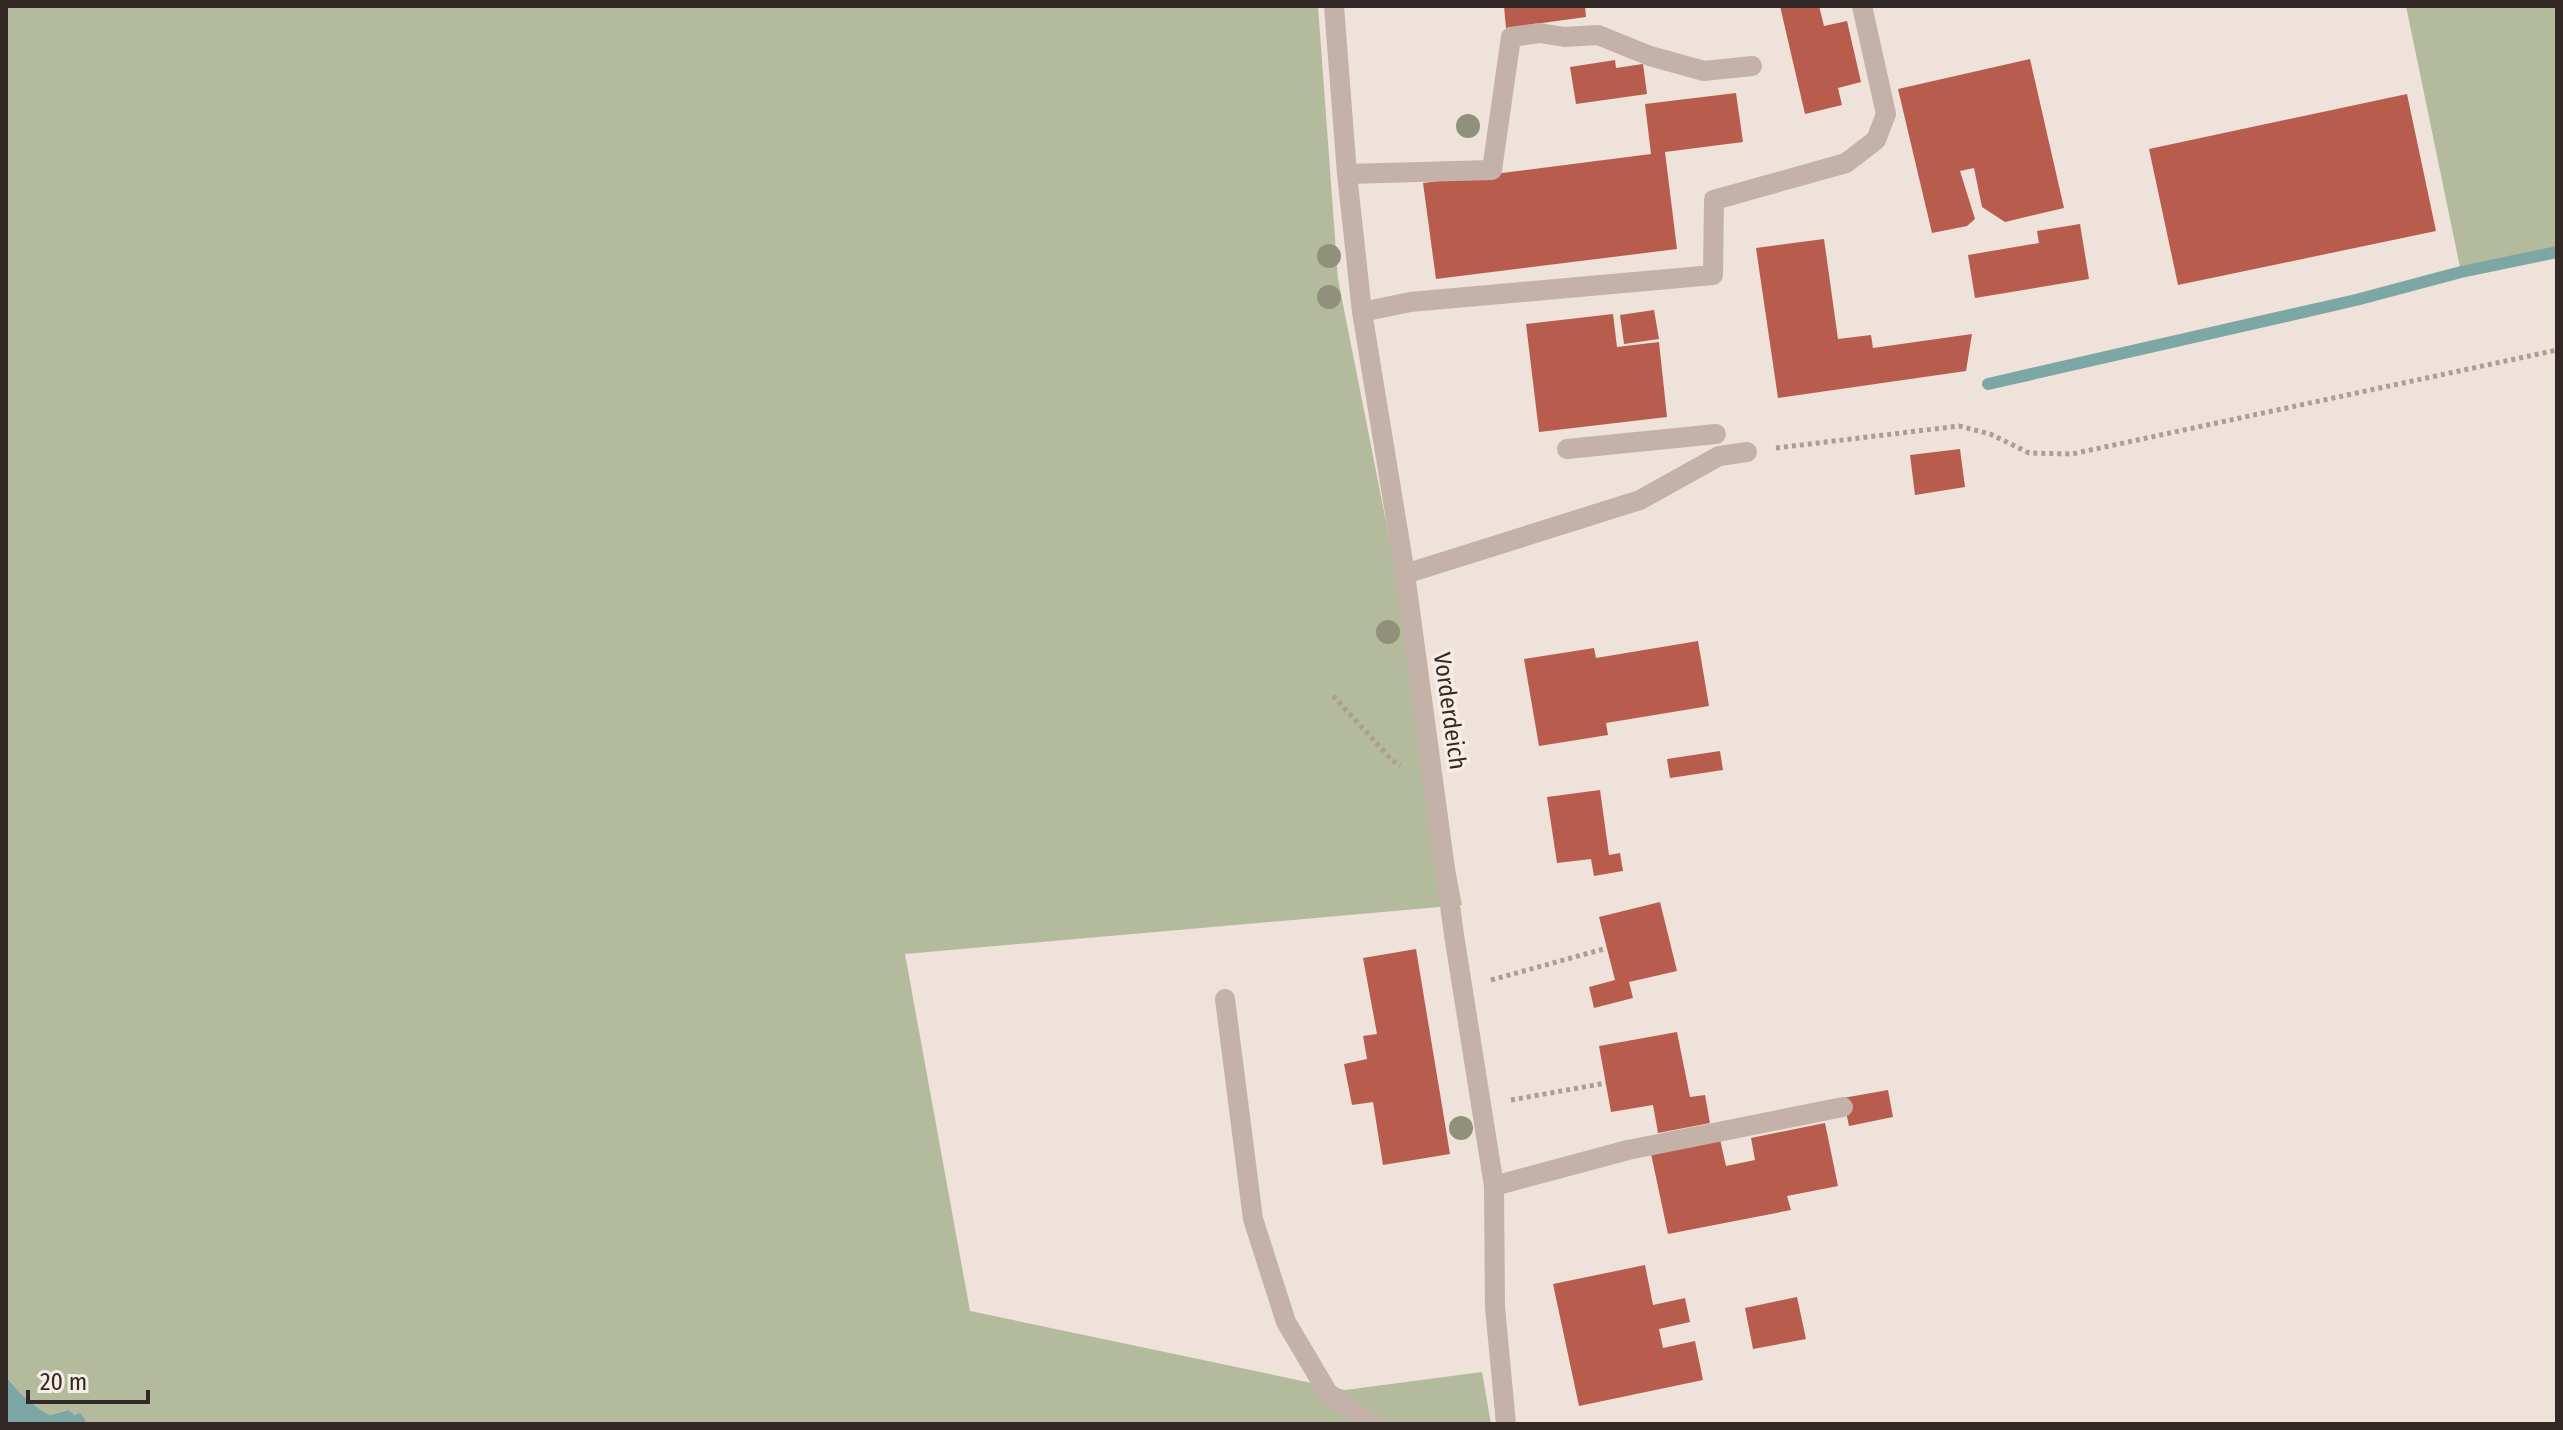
<svg xmlns="http://www.w3.org/2000/svg" width="2563" height="1430" font-family="'Fira Sans Condensed',sans-serif">
<rect width="100%" height="100%" fill="#eee2da"/>
<path fill="#b4bb9c" d="M 6,6 L 1318,6 L 1338,279 L 1462,905 L 905,954 L 970,1311 L 1345,1390 L 1482,1372 L 1491,1424 L 84,1424 L 86,1421 L 67,1410 L 50,1415 L 28,1403 L 6,1376 Z
M 2406,6 L 2557,6 L 2557,252 L 2461,272 Z"/>
<path fill="#7ca7a5" d="M 6,1376 C 19,1393 30,1405 50,1415 L 68,1410 L 75,1415 L 80,1413 L 86,1421 L 84,1424 L 6,1424 Z"/>
<g fill="none" stroke-linecap="round" stroke-linejoin="round">
<path stroke="#7ca7a5" stroke-width="12" d="M 1988,384 L 2356,300 L 2461,272 L 2557,252"/>
</g>
<path fill="#b85d4e" d="M 1504,6 L 1585,6 L 1586,17 L 1506,28 Z
M 1780,6 L 1819,6 L 1824,26 L 1847,21 L 1861,82 L 1838,88 L 1842,105 L 1805,114 Z
M 2030,59 L 2064,208 L 2005,222 L 1982,207 L 1974,168 L 1960,171 L 1975,219 L 1967,226 L 1932,233 L 1898,89 Z
M 1615,60 L 1616,68 L 1643,64 L 1647,94 L 1576,104 L 1570,67 Z
M 1736,93 L 1743,142 L 1665,152 L 1677,249 L 1436,279 L 1423,183 L 1651,154 L 1645,104 Z
M 2407,94 L 2436,231 L 2178,285 L 2149,149 Z
M 2080,224 L 2089,279 L 1975,298 L 1968,255 L 2039,243 L 2037,231 Z
M 1824,239 L 1838,339 L 1871,335 L 1873,348 L 1972,334 L 1966,371 L 1778,398 L 1756,248 Z
M 1654,310 L 1659,339 L 1624,344 L 1620,315 Z
M 1613,314 L 1617,347 L 1659,342 L 1667,417 L 1539,432 L 1526,324 Z
M 1960,449 L 1965,487 L 1915,495 L 1910,455 Z
M 1698,641 L 1709,706 L 1606,723 L 1608,735 L 1539,746 L 1524,659 L 1594,648 L 1596,658 Z
M 1720,751 L 1723,770 L 1670,778 L 1667,759 Z
M 1600,790 L 1609,855 L 1620,853 L 1623,871 L 1594,876 L 1591,859 L 1557,863 L 1547,797 Z
M 1660,902 L 1677,971 L 1629,982 L 1633,998 L 1594,1008 L 1589,987 L 1615,980 L 1599,917 Z
M 1416,949 L 1450,1154 L 1383,1165 L 1373,1102 L 1352,1105 L 1344,1064 L 1367,1059 L 1363,1036 L 1377,1034 L 1363,958 Z
M 1677,1032 L 1690,1097 L 1705,1095 L 1710,1123 L 1658,1133 L 1653,1105 L 1611,1112 L 1599,1046 Z
M 1888,1090 L 1893,1117 L 1849,1126 L 1843,1098 Z
M 1825,1123 L 1838,1186 L 1787,1196 L 1791,1210 L 1668,1234 L 1650,1149 L 1719,1135 L 1726,1166 L 1755,1160 L 1751,1138 Z
M 1645,1265 L 1653,1305 L 1685,1298 L 1690,1322 L 1659,1329 L 1663,1348 L 1695,1341 L 1703,1380 L 1579,1406 L 1553,1284 Z
M 1797,1297 L 1806,1339 L 1753,1349 L 1745,1308 Z"/>
<g fill="none" stroke-linecap="round" stroke-linejoin="round">
<path stroke="#b09c92" stroke-width="5" stroke-dasharray="4 4" stroke-linecap="butt" d="M 1776,448 L 1959,426 L 1990,434 L 2029,453 L 2072,454 L 2557,350
M 1333,696 L 1392,760 L 1400,766
M 1491,980 L 1607,948
M 1511,1100 L 1606,1083"/>
<path stroke="#c4b1a7" stroke-width="20" d="M 1334,6 L 1347,174 L 1362,312 L 1405,574 L 1454,935 L 1494,1186 L 1495,1307 L 1506,1424
M 1347,174 L 1492,170 L 1511,37 L 1540,33 L 1564,37 L 1598,35 L 1650,56 L 1704,71 L 1752,66
M 1362,312 L 1410,302 L 1713,275 L 1714,200 L 1846,163 L 1876,140 L 1886,114 L 1862,6
M 1567,449 L 1716,434
M 1405,574 L 1640,500 L 1719,456 L 1747,452
M 1225,999 L 1253,1219 L 1286,1322 L 1328,1393 L 1372,1424
M 1494,1186 L 1628,1150 L 1843,1107"/>
</g>
<g fill="#91907b">
<circle cx="1468" cy="126" r="12"/>
<circle cx="1329" cy="256" r="12"/>
<circle cx="1329" cy="297" r="12"/>
<circle cx="1388" cy="632" r="12"/>
<circle cx="1461" cy="1128" r="12"/>
</g>
<g text-anchor="middle" dominant-baseline="central" stroke-width="7" stroke-linejoin="round" paint-order="stroke">
<g font-size="24" fill="#322927" stroke="#f6ede5">
<text transform="translate(1450 711) rotate(82)">Vorderdeich</text>
</g>
</g>
<rect width="2563" height="1430" fill="none" stroke="#322927" stroke-width="16"/>
<path d="M28 1390v12h120v-12" fill="none" stroke="#322927" stroke-width="4"/>
<text x="40" y="1390" font-size="24" fill="#322927" stroke="#f6ede5" stroke-width="6" paint-order="stroke">20 m</text>
</svg>
